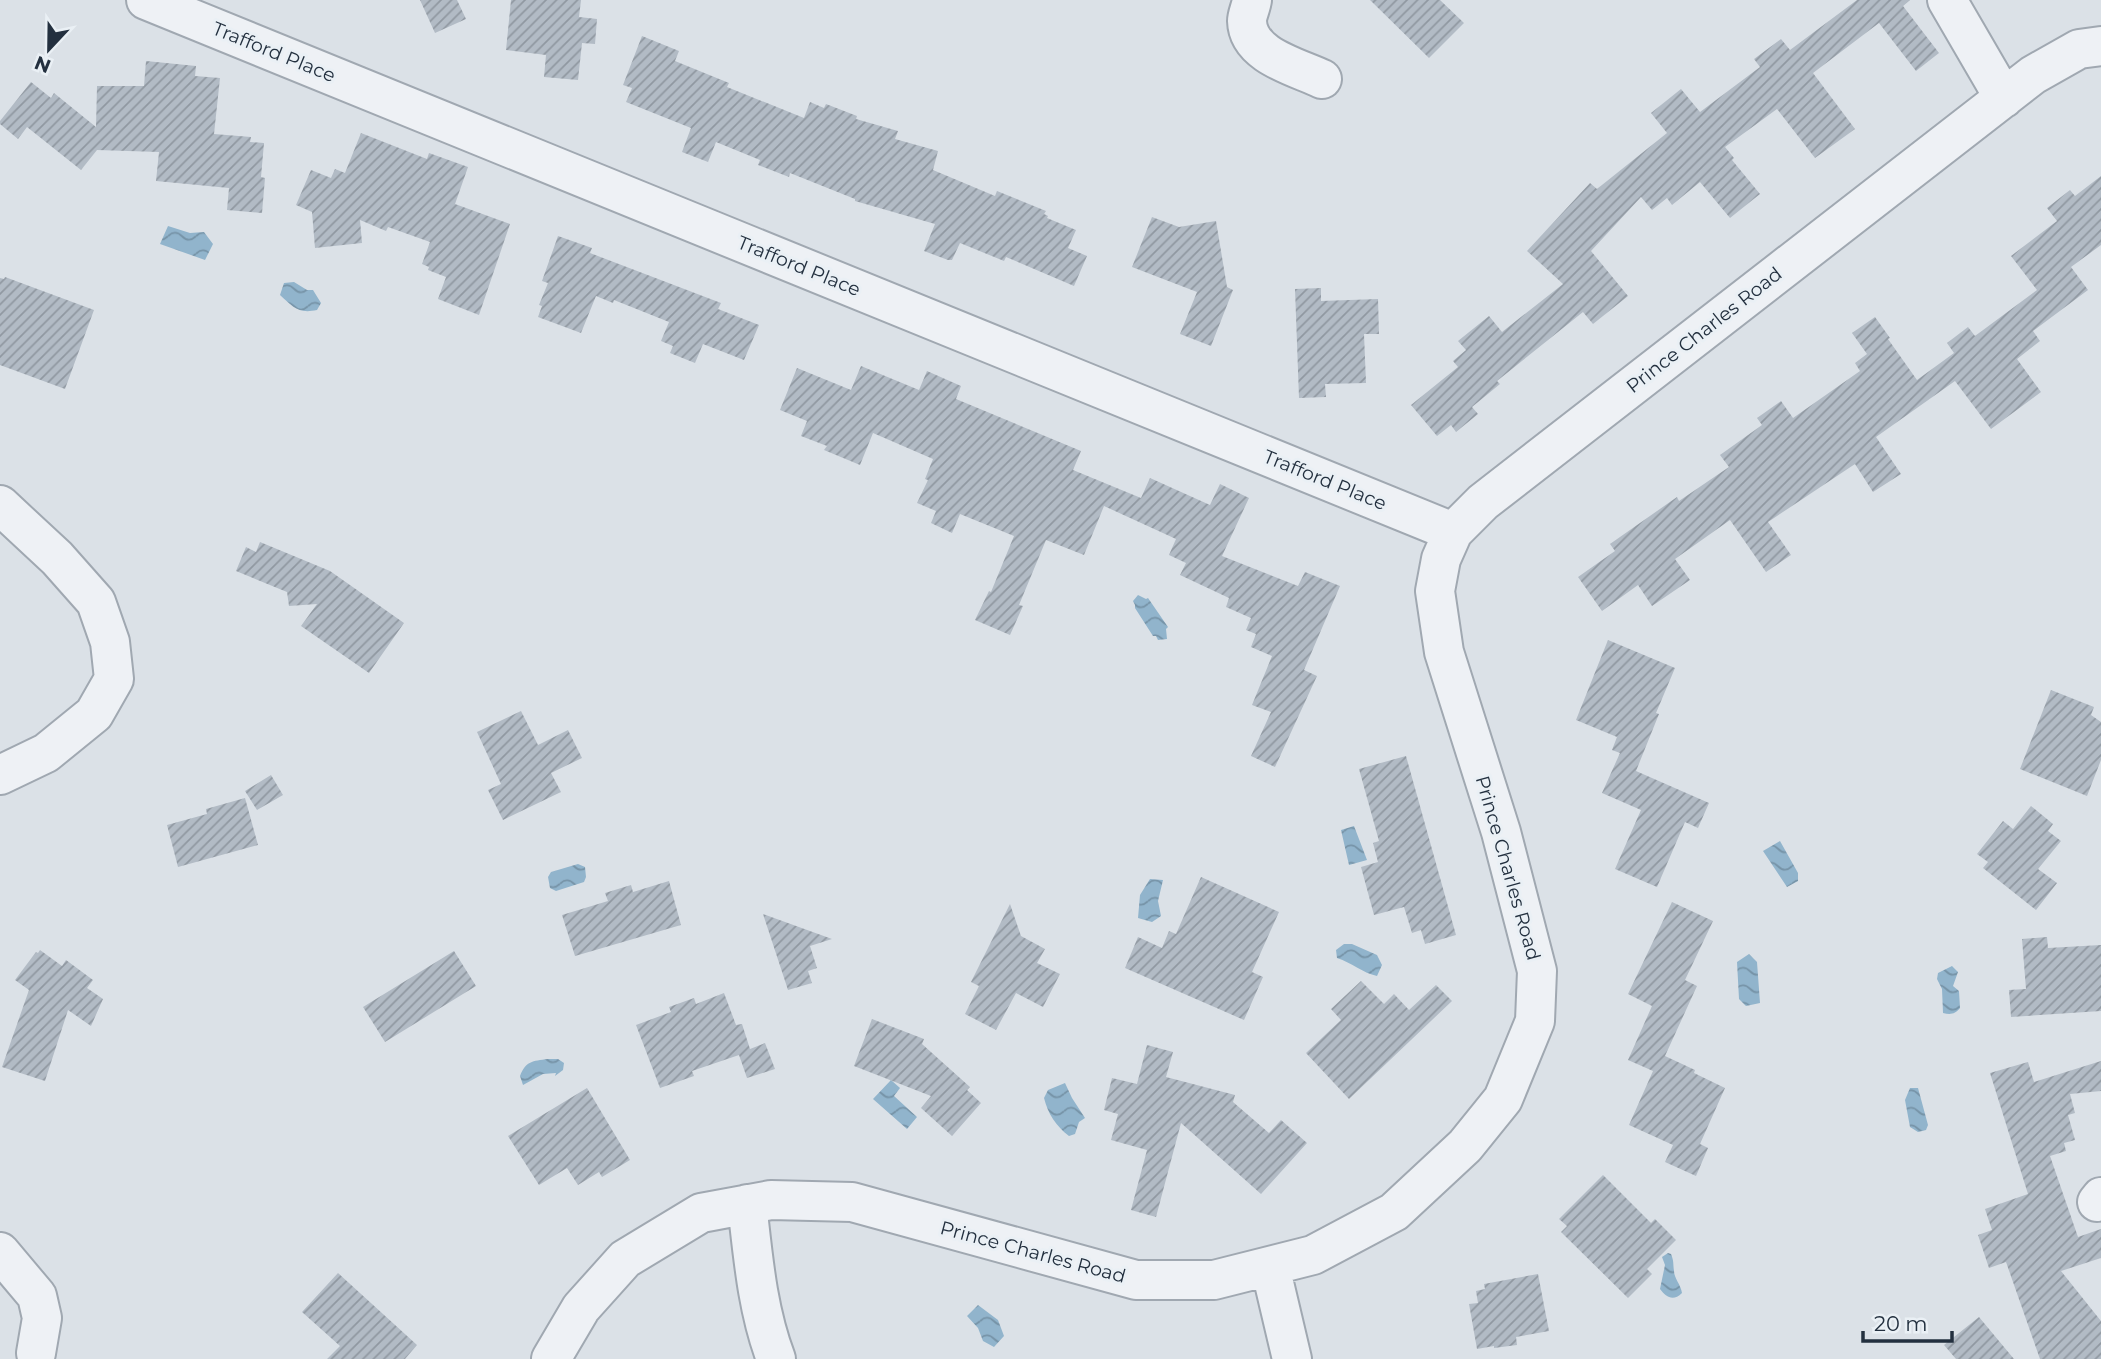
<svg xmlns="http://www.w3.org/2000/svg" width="2101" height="1359" font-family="Montserrat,sans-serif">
<defs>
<pattern id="water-waves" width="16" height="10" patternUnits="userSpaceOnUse" patternTransform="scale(1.75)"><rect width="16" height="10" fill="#91b4cc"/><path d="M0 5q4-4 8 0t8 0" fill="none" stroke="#7693a7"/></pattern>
<pattern id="building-hatch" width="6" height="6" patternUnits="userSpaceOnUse" patternTransform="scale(1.75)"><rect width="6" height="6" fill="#b2bbc5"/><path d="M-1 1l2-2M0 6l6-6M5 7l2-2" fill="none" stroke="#9098a1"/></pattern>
</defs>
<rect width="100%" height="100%" fill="#dbe1e7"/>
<path fill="url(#water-waves)" d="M 168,226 L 190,233 L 204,232 L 213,244 L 205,260 L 160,244 Z
M 294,282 L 307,290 L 313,290 L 321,303 L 317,310 C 298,314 293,307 280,295 L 284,283 Z
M 1138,595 L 1146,599 L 1148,598 L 1168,627 L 1166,629 L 1167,639 L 1158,640 L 1156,636 L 1153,636 L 1135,608 L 1135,605 L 1133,601 Z
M 1354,826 L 1367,860 L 1349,865 L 1341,830 Z
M 1780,841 L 1798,873 L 1798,881 L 1787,887 L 1763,851 Z
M 578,864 L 585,867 L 586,877 L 584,882 L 556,891 L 550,888 L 548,877 L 551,872 Z
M 1150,879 L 1163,880 L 1158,901 L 1161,916 L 1152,922 L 1138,918 L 1140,895 Z
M 1344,944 L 1352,944 L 1377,955 L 1382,965 L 1377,976 C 1363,973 1352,963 1337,958 L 1336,950 Z
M 1749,954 L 1757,962 L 1760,1003 L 1746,1006 L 1739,999 L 1737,962 Z
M 1952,966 L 1958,972 L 1953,986 L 1959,991 L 1960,1008 C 1955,1014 1951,1015 1943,1013 L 1942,989 L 1937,979 L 1938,973 Z
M 548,1059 L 558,1059 L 564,1063 L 563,1070 L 555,1076 L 556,1073 L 543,1074 L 523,1085 L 520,1076 C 526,1061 532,1061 548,1059 Z
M 891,1080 L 900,1088 L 894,1096 L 917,1117 L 907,1129 L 873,1099 Z
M 1065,1083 L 1072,1098 L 1085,1118 L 1079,1122 L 1075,1134 L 1069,1136 C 1056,1126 1048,1114 1044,1098 L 1048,1090 Z
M 1910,1088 L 1918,1088 L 1928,1125 L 1926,1130 L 1918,1132 L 1910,1127 L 1905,1100 Z
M 1668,1253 L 1671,1254 C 1674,1261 1673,1264 1674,1271 C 1674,1278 1681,1285 1682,1293 C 1673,1302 1666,1297 1660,1289 L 1665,1265 L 1662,1257 Z
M 978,1305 L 998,1320 L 1004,1336 L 994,1347 L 983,1341 L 978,1328 L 967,1316 Z"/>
<path fill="url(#building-hatch)" d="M 420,0 L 457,0 L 466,19 L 435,33 Z
M 511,0 L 581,0 L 579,17 L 597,19 L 595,44 L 582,43 L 578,80 L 544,77 L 546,55 L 506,50 Z
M 1370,0 L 1440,0 L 1464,23 L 1429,58 Z
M 1857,0 L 1910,0 L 1903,6 L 1939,53 L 1916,71 L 1879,23 L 1813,73 L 1855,129 L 1815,158 L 1777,109 L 1725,147 L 1734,158 L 1732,160 L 1760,194 L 1730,218 L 1700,182 L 1672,205 L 1667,198 L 1652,210 L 1641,197 L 1591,251 L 1628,296 L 1593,324 L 1583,312 L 1497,381 L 1500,384 L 1472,407 L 1478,414 L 1456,432 L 1451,425 L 1437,436 L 1411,405 L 1458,367 L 1453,361 L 1466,350 L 1458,341 L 1489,316 L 1502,332 L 1563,284 L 1527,251 L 1590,183 L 1597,189 L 1667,133 L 1651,113 L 1681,89 L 1700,112 L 1760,67 L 1754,59 L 1781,39 L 1790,50 Z
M 642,36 L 679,51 L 675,61 L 729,83 L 727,87 L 804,118 L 810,102 L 824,108 L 826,104 L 857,116 L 856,119 L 898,131 L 895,139 L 938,151 L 933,170 L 995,196 L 997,191 L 1046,211 L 1044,214 L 1048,216 L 1047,218 L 1076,230 L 1068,248 L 1087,256 L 1074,286 L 1006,257 L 1004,261 L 960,243 L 952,260 L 948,260 L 924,251 L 935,224 L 855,201 L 855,199 L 790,173 L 789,177 L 758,165 L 760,160 L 716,142 L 708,162 L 682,152 L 691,128 L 626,102 L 632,88 L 623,85 Z
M 146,61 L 196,66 L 195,76 L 220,78 L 214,134 L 251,137 L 250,142 L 264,143 L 261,177 L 265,178 L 262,213 L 227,210 L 229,188 L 156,181 L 159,152 L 97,150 L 81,170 L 27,127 L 18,139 L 0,124 L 0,121 L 31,82 L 51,98 L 54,93 L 96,127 L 97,86 L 144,86 Z
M 361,133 L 427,159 L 429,153 L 468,167 L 455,204 L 510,224 L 479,315 L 438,299 L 446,277 L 428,270 L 429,267 L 422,264 L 430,242 L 388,227 L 386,231 L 360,220 L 362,243 L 315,248 L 312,212 L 296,205 L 311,170 L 331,178 L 335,169 L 345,173 Z
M 2101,176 L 2101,245 L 2071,267 L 2088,290 L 2033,331 L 2040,341 L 2017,359 L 2041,392 L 1991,429 L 1955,381 L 1876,437 L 1901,474 L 1873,492 L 1855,464 L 1768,522 L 1791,555 L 1766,572 L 1730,520 L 1675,559 L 1690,580 L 1652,606 L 1638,585 L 1602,611 L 1578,577 L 1615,551 L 1610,544 L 1677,497 L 1679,501 L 1729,467 L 1720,455 L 1762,425 L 1757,418 L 1781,401 L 1793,418 L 1860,371 L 1855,363 L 1867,354 L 1852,333 L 1875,317 L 1890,338 L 1888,339 L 1917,380 L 1954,353 L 1947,343 L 1968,327 L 1975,336 L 2037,290 L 2011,256 L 2057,221 L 2047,208 L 2070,190 L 2075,196 Z
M 1152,217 L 1179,227 L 1216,221 L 1227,287 L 1233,290 L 1211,346 L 1180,334 L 1197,292 L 1132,267 Z
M 558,236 L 592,248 L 590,253 L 721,303 L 718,309 L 759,325 L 744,360 L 703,344 L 695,363 L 670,353 L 673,346 L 661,341 L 669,322 L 614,300 L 613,303 L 596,296 L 581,333 L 538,317 L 542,306 L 539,305 L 548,283 L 542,281 Z
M 5,277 L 94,310 L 65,389 L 0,365 L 0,278 L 4,279 Z
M 1321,288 L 1321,301 L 1378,299 L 1379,334 L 1364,334 L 1366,383 L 1325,384 L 1326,397 L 1299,398 L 1295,289 Z
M 861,366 L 919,390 L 927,371 L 961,386 L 956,399 L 1081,451 L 1073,470 L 1141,498 L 1150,478 L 1210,505 L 1220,484 L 1249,498 L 1222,556 L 1298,586 L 1305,572 L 1340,586 L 1304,670 L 1317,676 L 1275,767 L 1251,756 L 1271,712 L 1252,705 L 1272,656 L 1251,647 L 1256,634 L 1246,630 L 1251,618 L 1226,607 L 1229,598 L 1180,575 L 1186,563 L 1169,555 L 1176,539 L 1104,506 L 1084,555 L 1046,540 L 1019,605 L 1023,606 L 1010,635 L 975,620 L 989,591 L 991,592 L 1014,536 L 960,514 L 952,533 L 931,523 L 936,511 L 917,503 L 928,480 L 925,479 L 933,459 L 873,433 L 860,465 L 824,450 L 827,446 L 801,436 L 807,421 L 780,410 L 797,368 L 851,390 Z
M 260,542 L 330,571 L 404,623 L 369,673 L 301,626 L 317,604 L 289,606 L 287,592 L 236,571 L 246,547 L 256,552 Z
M 1608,640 L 1675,668 L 1656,713 L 1659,714 L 1636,771 L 1709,803 L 1698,828 L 1685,822 L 1657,887 L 1615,869 L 1641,810 L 1602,793 L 1620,753 L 1612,750 L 1617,737 L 1576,720 Z
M 2051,690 L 2094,707 L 2091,715 L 2101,722 L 2101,760 L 2087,796 L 2020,769 Z
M 521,711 L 538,745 L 568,730 L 582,758 L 551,773 L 561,792 L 503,820 L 488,790 L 501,784 L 477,732 Z
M 1406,756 L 1456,935 L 1425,944 L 1421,930 L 1412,933 L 1404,907 L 1374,915 L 1361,867 L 1378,862 L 1373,843 L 1379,841 L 1359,769 Z
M 271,775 L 283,795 L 257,810 L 245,791 Z
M 245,798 L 258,845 L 178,867 L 167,825 L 207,814 L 206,809 Z
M 2031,806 L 2053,824 L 2048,831 L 2061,841 L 2038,869 L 2057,883 L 2036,910 L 1983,868 L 1988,862 L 1977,854 L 2003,821 L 2013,829 Z
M 1201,877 L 1279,912 L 1252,972 L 1263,977 L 1244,1020 L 1125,968 L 1138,937 L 1162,948 L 1169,931 L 1176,934 Z
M 669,881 L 681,925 L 575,956 L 562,915 L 608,901 L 605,893 L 631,885 L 633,892 Z
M 1672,902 L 1713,921 L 1685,980 L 1697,986 L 1665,1056 L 1695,1070 L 1694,1073 L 1725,1088 L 1700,1144 L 1708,1148 L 1696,1176 L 1665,1162 L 1673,1145 L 1629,1125 L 1653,1071 L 1628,1060 L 1652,1006 L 1628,994 Z
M 1010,904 L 1021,936 L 1045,949 L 1037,963 L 1060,974 L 1043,1007 L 1016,993 L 996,1030 L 965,1014 L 979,986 L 971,982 Z
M 763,914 L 832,939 L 810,946 L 817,968 L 808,971 L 812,983 L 788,990 Z
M 2047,937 L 2048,948 L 2101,945 L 2101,1011 L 2011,1017 L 2009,990 L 2026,989 L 2022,939 Z
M 40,950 L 62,966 L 66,960 L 93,980 L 87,988 L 103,999 L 91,1026 L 68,1010 L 45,1081 L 2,1067 L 29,990 L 15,980 L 36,952 L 38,953 Z
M 454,951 L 476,986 L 385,1042 L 363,1007 Z
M 1361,981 L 1384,1004 L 1394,994 L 1409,1010 L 1436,985 L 1452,1001 L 1349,1099 L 1306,1053 L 1341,1020 L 1331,1009 Z
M 724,993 L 736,1025 L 742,1024 L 750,1049 L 765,1043 L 775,1069 L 747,1078 L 739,1055 L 692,1071 L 694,1076 L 660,1088 L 636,1025 L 671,1012 L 669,1007 L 694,998 L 696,1004 Z
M 872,1019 L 924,1039 L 922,1044 L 970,1087 L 967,1090 L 981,1103 L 952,1136 L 921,1108 L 931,1096 L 854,1066 Z
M 1147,1045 L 1173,1052 L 1166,1077 L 1235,1095 L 1233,1102 L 1269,1133 L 1281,1120 L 1307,1143 L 1261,1194 L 1181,1123 L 1156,1217 L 1131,1210 L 1147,1150 L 1111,1140 L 1118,1114 L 1104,1110 L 1112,1078 L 1137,1084 Z
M 2101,1061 L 2101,1091 L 2070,1094 L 2075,1113 L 2068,1115 L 2075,1140 L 2064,1143 L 2066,1151 L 2050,1156 L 2078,1237 L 2101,1229 L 2101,1258 L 2061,1271 L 2101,1321 L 2101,1359 L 2040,1359 L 2006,1262 L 1989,1268 L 1978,1235 L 1992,1230 L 1985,1209 L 2028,1194 L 1990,1073 L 2028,1062 L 2034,1082 Z
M 587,1088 L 630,1160 L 602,1177 L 599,1172 L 578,1185 L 567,1168 L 539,1185 L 508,1136 Z
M 1603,1175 L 1651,1223 L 1655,1219 L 1676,1240 L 1647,1269 L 1652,1274 L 1628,1298 L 1561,1232 L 1567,1226 L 1559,1219 Z
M 338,1273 L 417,1345 L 405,1359 L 327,1359 L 340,1346 L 302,1312 Z
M 1538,1274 L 1549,1331 L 1516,1337 L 1517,1345 L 1494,1348 L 1494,1346 L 1477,1349 L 1469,1304 L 1478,1303 L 1476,1291 L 1485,1289 L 1484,1284 Z
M 1979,1317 L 2014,1359 L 1956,1359 L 1944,1345 Z"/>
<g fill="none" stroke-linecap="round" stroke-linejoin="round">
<g stroke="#a0a8b1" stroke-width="42">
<path id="minor" d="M 146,0 L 1453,532
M 1252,0 C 1251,7 1247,15 1247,21 C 1248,56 1297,67 1322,79
M 1947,0 L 2004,98
M 0,505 L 57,558 L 96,602 L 110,642 L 114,679 L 94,714 L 46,753 L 0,775
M 2097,1202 L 2101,1197
M 747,1204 C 753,1256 757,1309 776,1359
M 0,1252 L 37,1296 L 42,1318 L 36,1353
M 1270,1266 L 1292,1359
M 551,1359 L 581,1308 L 625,1259 L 701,1213 L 771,1200 L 852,1202 L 1136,1280 L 1214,1280 L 1313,1255 L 1394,1212 L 1465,1146 L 1503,1099 L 1535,1021 L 1537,971 L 1501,832 L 1444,652 L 1435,591 L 1441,559 L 1453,532 L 1483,502 L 2033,75 L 2079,49 L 2101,46"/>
</g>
<use href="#minor" stroke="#eef1f5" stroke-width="38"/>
</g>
<g text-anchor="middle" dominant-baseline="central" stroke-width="6" stroke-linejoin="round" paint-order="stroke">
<g font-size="19" fill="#23303f" stroke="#eaf0f5">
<text transform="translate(274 52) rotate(22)">Trafford Place</text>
<text transform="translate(799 266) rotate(22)">Trafford Place</text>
<text transform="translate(1704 330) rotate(-38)">Prince Charles Road</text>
<text transform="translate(1325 480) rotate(22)">Trafford Place</text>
<text transform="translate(1508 868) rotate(74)">Prince Charles Road</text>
<text transform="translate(1033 1252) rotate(15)">Prince Charles Road</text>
</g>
</g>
<g transform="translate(49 49) rotate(202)" stroke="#eaf0f5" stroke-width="5" paint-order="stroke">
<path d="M0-5L12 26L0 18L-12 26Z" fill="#23303f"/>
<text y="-10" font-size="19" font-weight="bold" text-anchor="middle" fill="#23303f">N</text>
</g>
<path d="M1863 1331v10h89v-10" fill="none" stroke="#23303f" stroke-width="3.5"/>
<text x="1874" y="1331" font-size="21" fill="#23303f" stroke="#eaf0f5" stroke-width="5" paint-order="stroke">20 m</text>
</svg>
